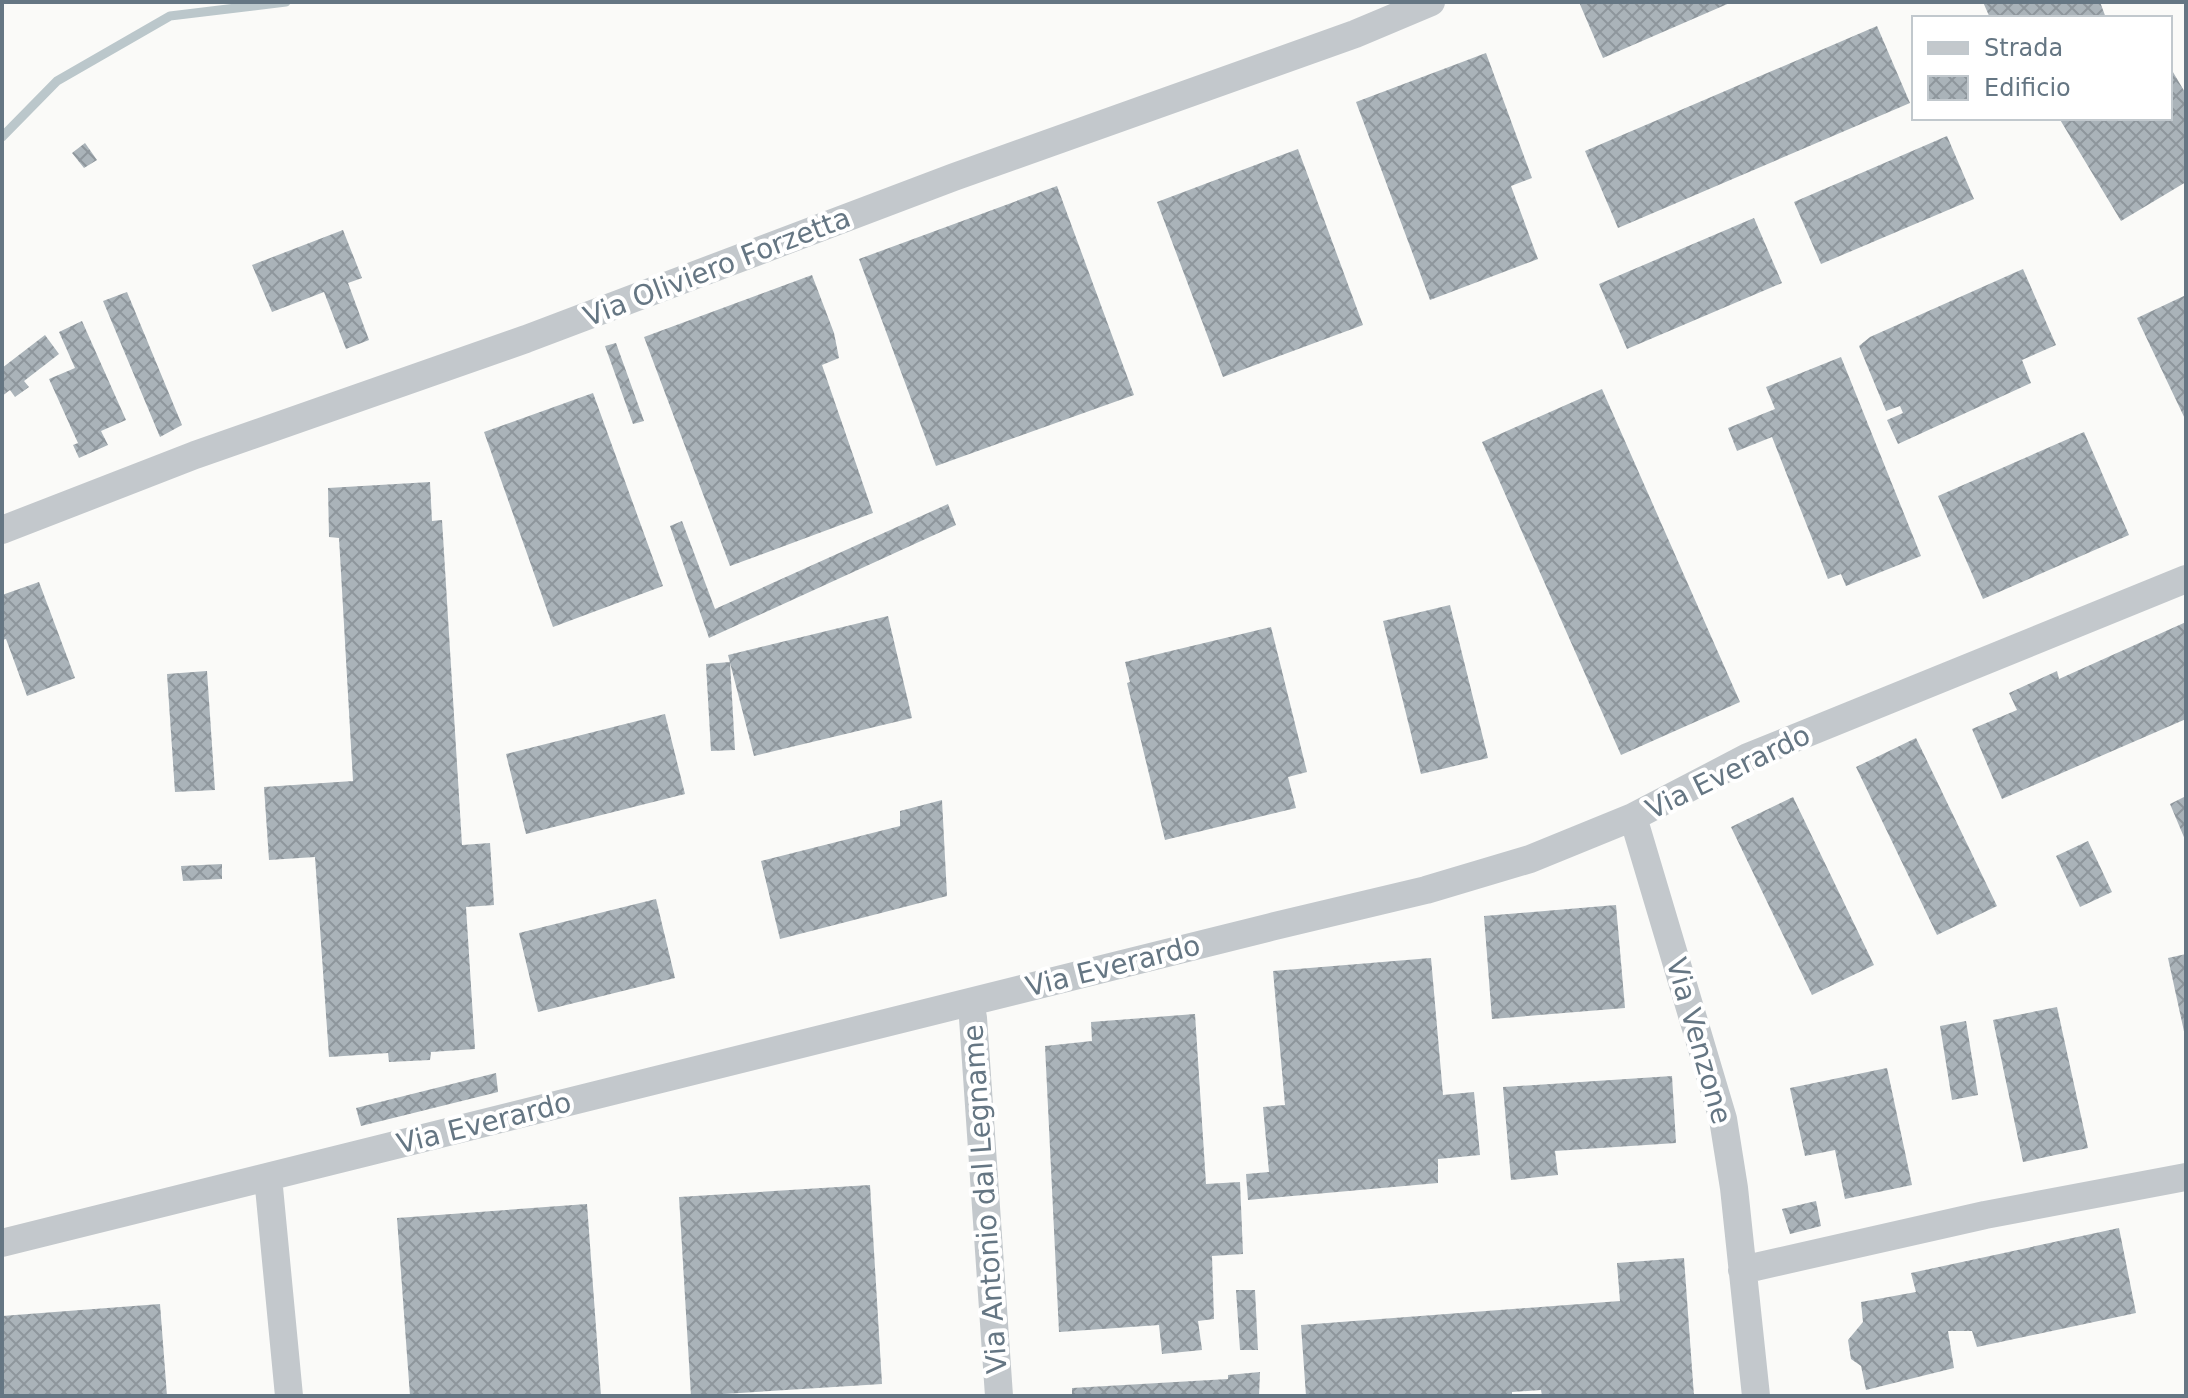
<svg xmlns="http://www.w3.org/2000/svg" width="2188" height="1398" font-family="'DejaVu Sans',sans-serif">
<defs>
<pattern id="building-cross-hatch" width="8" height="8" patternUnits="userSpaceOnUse" patternTransform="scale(2)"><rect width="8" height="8" fill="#aab3b9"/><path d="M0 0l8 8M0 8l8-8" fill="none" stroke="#8e969c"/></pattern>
</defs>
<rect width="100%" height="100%" fill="#fafaf8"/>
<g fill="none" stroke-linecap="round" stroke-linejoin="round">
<path stroke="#bbc7cb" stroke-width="9" d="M 2,137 L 57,81 L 170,16 L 286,2"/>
</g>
<path fill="url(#building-cross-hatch)" d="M 1579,2 L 1732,2 L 1603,58 Z
M 1983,2 L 2100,2 L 2106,18 L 1990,18 Z
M 1877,26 L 1910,103 L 1618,228 L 1585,151 Z
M 1486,53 L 1532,178 L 1511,186 L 1538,259 L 1430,300 L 1356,102 Z
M 2170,67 L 2186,94 L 2186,182 L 2121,221 L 2059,118 L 2170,118 Z
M 1947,136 L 1974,199 L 1821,264 L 1794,202 Z
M 85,143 L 97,160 L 84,168 L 72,153 Z
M 1298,149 L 1363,325 L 1223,377 L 1157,202 Z
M 1057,186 L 1134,395 L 936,466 L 859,259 Z
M 1754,218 L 1782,283 L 1627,349 L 1599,284 Z
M 343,230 L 362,278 L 348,283 L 369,340 L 346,349 L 324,292 L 272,312 L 252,265 Z
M 2023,269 L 2056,345 L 2022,360 L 2031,383 L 1898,444 L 1887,420 L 1903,413 L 1900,406 L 1886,411 L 1859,346 L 1870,337 Z
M 812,275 L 834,333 L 839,358 L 822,365 L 873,513 L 730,566 L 644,337 Z
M 127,292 L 182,425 L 160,437 L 103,301 Z
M 2186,295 L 2186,421 L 2137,318 Z
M 82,321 L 126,420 L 101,431 L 108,445 L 79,458 L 73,445 L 78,443 L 49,379 L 75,368 L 59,332 Z
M 45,335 L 59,354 L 24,381 L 29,387 L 15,397 L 10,390 L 2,396 L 2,368 Z
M 616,343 L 644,421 L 633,424 L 605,346 Z
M 1841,357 L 1921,556 L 1846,586 L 1841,574 L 1828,579 L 1772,437 L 1737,451 L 1728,428 L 1775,409 L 1766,387 Z
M 1602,389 L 1740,702 L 1621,755 L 1482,442 Z
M 593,393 L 663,586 L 553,627 L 484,432 Z
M 2084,432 L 2129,535 L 1983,599 L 1938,496 Z
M 430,482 L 432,521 L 442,520 L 462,845 L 490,843 L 494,905 L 466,907 L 475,1049 L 431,1052 L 430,1060 L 389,1062 L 388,1053 L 329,1057 L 315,857 L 269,860 L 264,787 L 353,781 L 339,538 L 329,537 L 328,488 Z
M 948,504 L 956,525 L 709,638 L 670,526 L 682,521 L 715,609 Z
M 39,582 L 75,678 L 27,696 L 6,639 L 2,640 L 2,595 Z
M 1450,605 L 1488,758 L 1421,774 L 1383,621 Z
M 888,616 L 912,718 L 754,756 L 728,655 Z
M 2186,622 L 2186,719 L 2002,799 L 1972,729 L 2017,710 L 2009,693 L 2057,671 L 2059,679 Z
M 1271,627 L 1307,772 L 1288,777 L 1296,808 L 1165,840 L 1127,683 L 1130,682 L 1125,662 Z
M 730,662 L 735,750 L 711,751 L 706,664 Z
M 207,671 L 215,790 L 175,792 L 167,674 Z
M 665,714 L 685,794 L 526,834 L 506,754 Z
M 1916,738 L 1997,906 L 1937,935 L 1856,767 Z
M 2186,796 L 2186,842 L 2170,804 Z
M 1793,797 L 1874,965 L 1812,995 L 1731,827 Z
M 942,800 L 947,896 L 780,939 L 761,861 L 900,826 L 900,811 Z
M 2088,841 L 2112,892 L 2080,907 L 2056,856 Z
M 222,864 L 222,879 L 183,881 L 181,866 Z
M 656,899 L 675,978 L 538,1012 L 519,933 Z
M 1616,905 L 1625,1008 L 1492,1019 L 1484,916 Z
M 2186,954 L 2186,1036 L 2185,1036 L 2168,958 Z
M 1431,958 L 1443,1095 L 1474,1092 L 1480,1155 L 1438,1159 L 1438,1183 L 1248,1200 L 1246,1174 L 1269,1172 L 1263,1107 L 1285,1105 L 1273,971 Z
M 2057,1007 L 2088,1148 L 2023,1162 L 1993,1020 Z
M 1195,1014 L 1206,1184 L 1240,1182 L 1243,1254 L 1212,1256 L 1214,1319 L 1198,1321 L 1202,1350 L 1162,1354 L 1159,1325 L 1059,1332 L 1045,1046 L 1092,1041 L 1091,1022 Z
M 1966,1021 L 1978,1095 L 1952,1100 L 1940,1026 Z
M 1887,1068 L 1912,1185 L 1845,1199 L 1835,1150 L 1805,1156 L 1790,1088 Z
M 496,1073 L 498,1092 L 361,1126 L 356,1108 Z
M 1672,1076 L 1676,1143 L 1555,1151 L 1558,1175 L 1511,1180 L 1503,1087 Z
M 870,1185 L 882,1384 L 691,1396 L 679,1197 Z
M 1816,1201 L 1821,1226 L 1790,1234 L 1782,1209 Z
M 587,1204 L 601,1396 L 410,1396 L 397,1218 Z
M 2119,1228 L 2136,1313 L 1977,1347 L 1972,1331 L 1948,1331 L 1954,1368 L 1866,1390 L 1861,1366 L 1851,1359 L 1848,1340 L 1863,1322 L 1861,1302 L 1916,1292 L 1911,1273 Z
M 1684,1258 L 1694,1396 L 1542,1396 L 1541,1390 L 1512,1392 L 1512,1396 L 1306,1396 L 1301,1325 L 1620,1301 L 1617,1263 Z
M 1236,1290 L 1255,1290 L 1258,1350 L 1240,1350 Z
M 160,1304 L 167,1396 L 2,1396 L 2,1316 Z
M 1260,1372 L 1259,1396 L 1072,1396 L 1072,1388 L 1228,1379 L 1228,1375 Z"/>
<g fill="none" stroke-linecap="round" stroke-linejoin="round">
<path stroke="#c3c8cc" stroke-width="28" d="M 2,530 L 195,455 L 526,339 L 954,177 L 1355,34 L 1431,2
M 1633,817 L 1723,1119 L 1734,1188 L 1756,1396
M 970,1002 L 973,1018 L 999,1396
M 268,1177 L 289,1396
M 2,1243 L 1271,927 L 1426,890 L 1530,859 L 1633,817 L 1748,757 L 2186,579
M 1742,1270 L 1985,1215 L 2186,1177"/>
</g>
<g text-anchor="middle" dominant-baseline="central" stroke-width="8" stroke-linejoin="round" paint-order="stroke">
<g font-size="28" fill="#657683" stroke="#fff">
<text transform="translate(717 267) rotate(-21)">Via Oliviero Forzetta</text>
<text transform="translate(1728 772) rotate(-26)">Via Everardo</text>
<text transform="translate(1113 966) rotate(-14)">Via Everardo</text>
<text transform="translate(1699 1041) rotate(74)">Via Venzone</text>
<text transform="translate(484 1123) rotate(-14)">Via Everardo</text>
<text transform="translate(985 1199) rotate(-94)">Via Antonio dal Legname</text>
</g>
</g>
<rect width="2188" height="1398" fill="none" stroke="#657683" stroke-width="8"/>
<rect x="1912" y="16" width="260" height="104" fill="#ffffff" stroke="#c1c8cd" stroke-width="2"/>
<rect x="1928" y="42" width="40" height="12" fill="#c3c8cc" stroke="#c1c8cd" stroke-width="2"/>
<text x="1984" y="56" font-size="24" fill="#657683">Strada</text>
<rect x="1928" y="76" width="40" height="24" fill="url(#building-cross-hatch)" stroke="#c1c8cd" stroke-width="2"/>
<text x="1984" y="96" font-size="24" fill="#657683">Edificio</text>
</svg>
